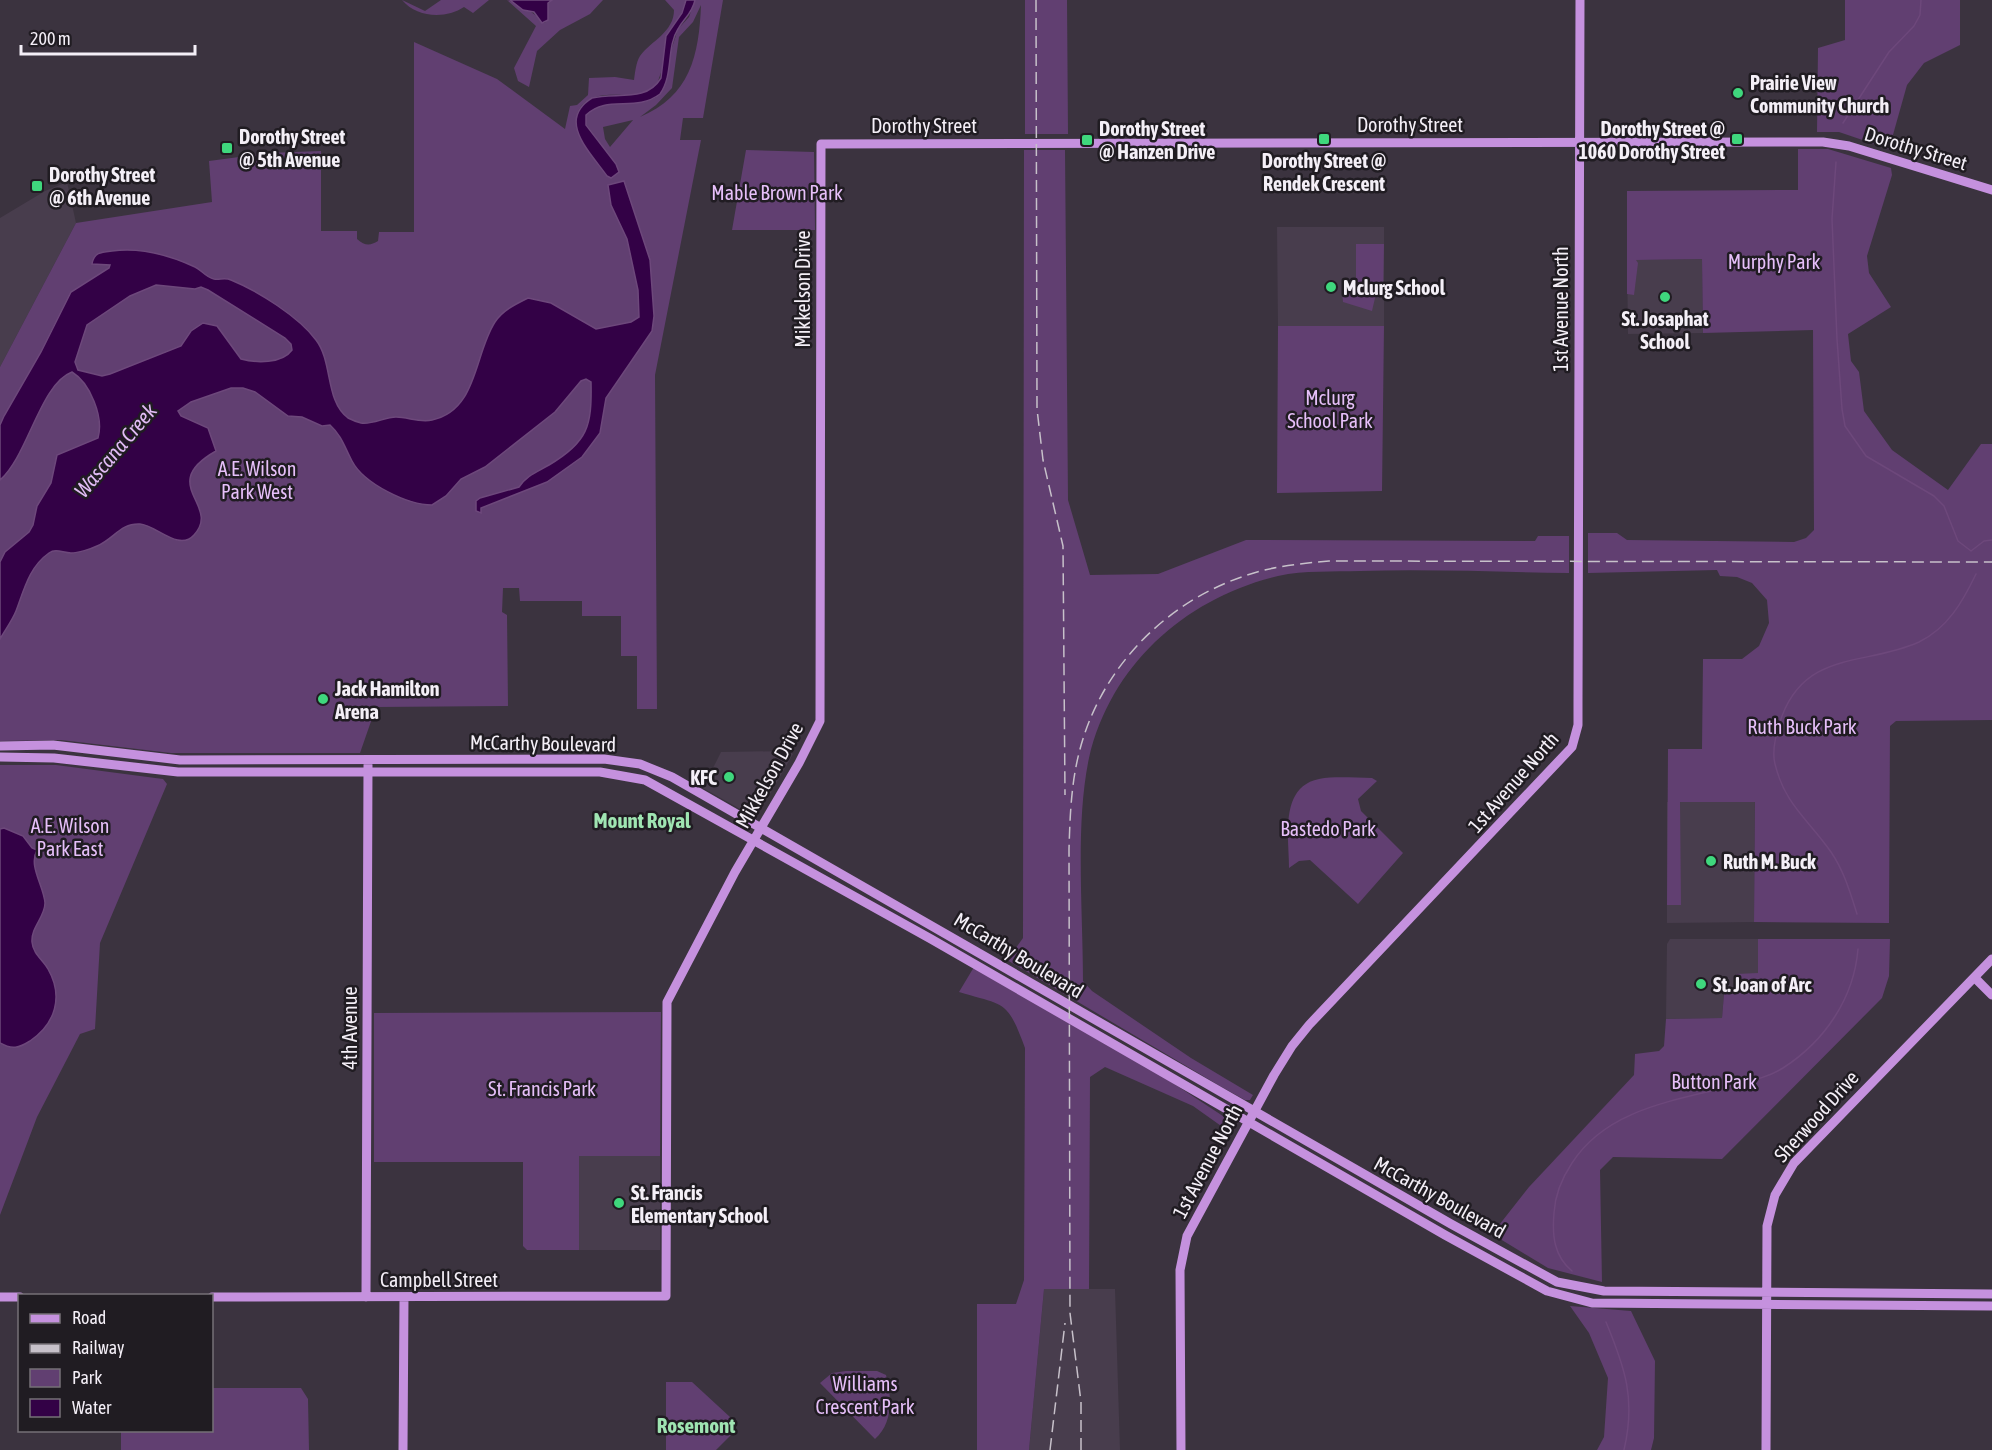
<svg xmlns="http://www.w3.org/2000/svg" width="1992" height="1450" font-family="'Asap Condensed',sans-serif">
<rect width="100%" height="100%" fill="#3b333f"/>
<path fill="#483d4d" d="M 67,182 L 76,223 L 0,367 L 0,218 L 45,191 Z
M 1277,227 L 1384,227 L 1384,326 L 1278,326 Z
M 1702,259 L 1703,333 L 1628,334 L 1627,260 Z
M 788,751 L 793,754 L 756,818 L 703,788 L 721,752 Z
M 1667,802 L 1755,802 L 1754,922 L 1667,923 Z
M 1670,939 L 1758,939 L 1758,973 L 1735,993 L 1724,994 L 1722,1018 L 1666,1019 L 1667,944 Z
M 579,1156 L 660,1156 L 660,1250 L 579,1250 Z
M 1044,1289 L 1115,1289 L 1120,1450 L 1029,1450 Z"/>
<path fill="#613f71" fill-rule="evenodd" d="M 402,0 L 425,11 L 441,0 L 489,0 L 473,13 L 464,7 C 446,19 417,18 402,0 Z
M 507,0 C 521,5 534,13 545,23 L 548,3 L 552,0 L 603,0 L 590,14 L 560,30 L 537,51 L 529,87 L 518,81 L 514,68 L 536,26 Z
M 665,0 L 686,0 L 657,84 C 641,101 619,92 599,96 C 577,100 571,120 580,138 L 606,151 L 586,124 L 586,115 C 606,96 630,109 656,97 L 678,29 L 689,17 L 695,0 L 723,0 L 703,118 L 683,118 L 680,140 L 701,140 L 655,375 L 657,709 L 637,709 L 637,656 L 621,656 L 621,616 L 582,616 L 582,601 L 520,601 L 519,588 L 503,588 L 502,612 L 507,615 L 508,706 L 376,707 L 360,753 L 171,753 L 61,740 L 0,741 L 0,367 L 76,223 L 212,202 L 209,161 L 268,153 L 321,151 L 321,231 L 357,231 L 357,239 C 365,246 370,246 378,241 L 379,232 L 414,232 L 414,42 L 497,79 L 565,129 L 570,106 L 577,105 L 588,95 L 589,78 L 615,77 L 634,80 C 635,73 636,62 640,56 C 651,41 674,32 674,10 ZM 701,5 C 699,56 690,96 640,117 L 656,105 L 672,88 L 679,37 L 693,22 ZM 633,120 L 610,147 L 605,139 L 603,127 Z
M 1025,0 L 1067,0 L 1068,134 L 1025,134 Z
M 1845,0 L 1960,0 L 1960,45 L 1924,63 L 1907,85 L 1889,149 L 1839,132 L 1817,132 L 1818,48 L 1845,40 Z
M 1798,149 L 1828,149 L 1891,168 L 1892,175 L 1867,256 L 1869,273 L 1891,307 L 1848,334 L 1851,361 L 1859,372 L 1864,411 L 1892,450 L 1948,490 L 1981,444 L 1992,444 L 1992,720 L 1896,721 L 1890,726 L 1889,923 L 1754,922 L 1755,802 L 1680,802 L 1681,905 L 1667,905 L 1668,749 L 1702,749 L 1703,659 L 1742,659 L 1759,646 L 1769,623 L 1767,600 L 1752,583 L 1737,577 L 1720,576 L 1717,570 L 1588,573 L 1588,533 L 1617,533 L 1627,540 L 1794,542 L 1806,538 L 1814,530 L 1813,330 L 1703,333 L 1702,259 L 1636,260 L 1638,263 L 1634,295 L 1627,294 L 1627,191 L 1798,190 Z
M 746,150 L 814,152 L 815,230 L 732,230 Z
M 1024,150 L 1065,150 L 1068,500 L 1090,575 L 1158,574 L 1246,540 L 1535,541 L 1538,536 L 1569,536 L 1569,573 C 1500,572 1430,569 1360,571 C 1333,572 1305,570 1278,576 C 1186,598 1111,664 1089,758 C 1075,824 1083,912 1083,981 L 1092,991 L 1191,1058 L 1253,1095 L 1250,1100 L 1245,1100 L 1220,1086 L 1007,960 L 1023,938 Z
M 1356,244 L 1384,244 L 1383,296 L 1375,298 L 1372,311 L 1343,302 L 1342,292 L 1356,289 Z
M 1278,326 L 1384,326 L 1382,491 L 1277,493 Z
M 0,765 L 56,765 L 163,779 L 167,784 L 100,943 L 95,1029 L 80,1034 L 37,1117 L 0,1215 Z
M 1372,778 L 1377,781 L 1358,799 L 1361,811 L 1403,853 L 1358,904 L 1310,860 L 1299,861 L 1289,868 C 1289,838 1279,787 1319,779 C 1335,776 1355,778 1372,778 Z
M 1758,939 L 1890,939 L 1889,976 L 1882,998 L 1722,1159 L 1613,1157 L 1600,1170 L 1602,1282 L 1548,1268 L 1492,1234 L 1529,1187 L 1634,1075 L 1635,1054 L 1659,1051 L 1664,1046 L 1666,1019 L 1722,1018 L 1724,994 L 1735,993 L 1736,974 L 1758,973 Z
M 974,967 L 1141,1062 L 1235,1124 L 1231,1133 L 1193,1106 L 1105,1067 L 1090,1077 L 1089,1289 L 1044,1289 L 1029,1450 L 977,1450 L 977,1304 L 1016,1304 L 1024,1280 L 1025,1048 C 1007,999 1005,1006 959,992 Z
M 661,1012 L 660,1156 L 579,1156 L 579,1250 L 527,1250 L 523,1246 L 523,1162 L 374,1162 L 374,1013 Z
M 1570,1306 L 1631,1311 L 1655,1361 L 1654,1438 L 1651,1450 L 1597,1450 L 1604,1437 L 1608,1378 L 1589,1333 Z
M 846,1371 L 877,1371 L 886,1375 C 892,1397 893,1423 875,1439 L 820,1383 L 832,1373 Z
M 666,1382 L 692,1382 L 730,1417 L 733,1433 L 716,1450 L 666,1450 Z
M 212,1388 L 301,1388 L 308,1399 L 309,1450 L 121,1450 L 121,1431 L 212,1430 Z"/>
<path fill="#330146" stroke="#6d487b" stroke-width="1.5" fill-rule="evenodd" d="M 510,0 L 552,0 L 548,3 L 548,20 L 542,23 L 534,12 L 523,10 Z
M 686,0 L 695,0 C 692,14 684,18 678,29 C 666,48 674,74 660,94 C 635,113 608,94 586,115 L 586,125 L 616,164 L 619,172 L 611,178 L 607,176 C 590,152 556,120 592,98 C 616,92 646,103 661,78 L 666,36 L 682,13 Z
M 624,181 L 650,260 L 654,316 L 652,331 L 606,398 L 600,433 L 582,457 L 547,482 L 481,508 L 481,513 L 476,511 L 476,501 L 480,498 L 519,487 C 527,475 537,472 549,465 C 588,442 592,426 591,382 L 586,379 L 581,381 L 555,412 L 485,467 L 461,479 L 446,496 L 432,505 C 408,505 364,484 352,461 C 345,448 342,436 330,425 L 322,426 L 302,417 L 288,416 L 255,392 L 243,388 L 231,388 L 191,402 L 178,411 L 181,416 L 208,428 L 216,451 C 156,485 222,505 194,535 C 179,552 156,525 140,524 C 120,523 114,539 97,546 C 91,549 78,553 71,553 C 63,553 56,548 49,553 C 29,567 24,590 16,611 C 12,621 5,630 0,639 L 0,562 L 5,552 L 29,532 L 33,525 L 37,506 L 51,483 L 57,455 L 98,438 C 104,417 90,383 72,372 C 40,384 28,456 0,480 L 0,425 L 4,416 L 41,352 L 71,292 L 109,268 L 110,265 L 92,264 C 94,252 102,252 112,251 C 140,247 169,255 195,267 C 202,270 205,277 214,279 C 220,280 225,277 231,280 C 258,291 299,317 316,340 C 333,362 325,401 348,418 C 352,420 357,422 361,423 C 372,425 385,417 396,417 C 408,417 420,423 432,420 C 478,410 474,354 495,322 C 503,310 516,304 528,298 L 551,303 L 596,329 L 631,322 L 639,317 L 638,290 L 627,239 L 611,205 L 608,185 ZM 156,285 L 195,289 L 201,287 L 208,290 L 285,338 L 291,344 L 292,350 C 282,364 256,363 241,359 L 217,326 L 203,323 L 191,331 L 181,346 L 110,374 L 102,376 L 78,370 L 75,362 L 87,325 L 130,296 Z
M 4,828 L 23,836 L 32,848 L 37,850 C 28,866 44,886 45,903 C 45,917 31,927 32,942 C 33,954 43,960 48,969 C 64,997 55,1024 30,1041 C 19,1048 12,1050 0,1043 L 0,829 Z"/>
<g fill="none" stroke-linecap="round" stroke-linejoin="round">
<path stroke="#6d487b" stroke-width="1.5" d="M 1843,123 L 1889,52 L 1914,26 L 1920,15 L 1921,0
M 1836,162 L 1832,219 L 1837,339 L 1842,409 L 1845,426 L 1866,456 L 1934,496 L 1944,506 L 1958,541 L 1971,551 L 1984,541 L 1992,540
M 1857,914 C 1850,892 1844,871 1831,852 C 1808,819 1785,805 1775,764 C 1771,749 1777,730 1782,716 C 1807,650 1866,666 1919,642 C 1948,628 1963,601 1976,574
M 1572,1271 C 1554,1256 1552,1236 1554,1213 C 1555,1195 1562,1178 1572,1163 C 1606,1110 1672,1101 1728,1087 C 1746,1082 1767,1078 1783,1068 C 1825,1041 1854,998 1858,949
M 1606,1322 C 1625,1368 1636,1399 1624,1450"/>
<path stroke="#c591de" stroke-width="9" d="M 0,746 L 53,745 L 180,760 L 604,759 L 640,764 L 672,777 L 1451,1224 L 1557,1282 L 1604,1291 L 1992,1294
M 0,757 L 54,758 L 178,772 L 600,772 L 645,780 L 931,939 L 1445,1235 L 1547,1291 L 1592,1303 L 1992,1306
M 1975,978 L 1992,995
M 0,1297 L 20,1297
M 212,1297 L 666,1296 L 667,1002 L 735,872 L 799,763 L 820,721 L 821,144 L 1823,142 L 1849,146 L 1992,190
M 366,1297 L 368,765
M 403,1450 L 404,1297
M 1181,1450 L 1180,1270 L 1187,1236 L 1274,1075 L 1292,1046 L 1309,1025 L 1572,747 L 1578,725 L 1578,700 L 1580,0
M 1766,1450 L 1767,1226 L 1775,1195 L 1794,1163 L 1992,959"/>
<path stroke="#c7c1ca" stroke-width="1.5" stroke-dasharray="12 6" stroke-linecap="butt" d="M 1036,0 L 1037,409 L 1043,460 L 1063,546 L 1065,795
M 1050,1450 L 1065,1323
M 1081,1450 L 1081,1402 L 1070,1313 L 1069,849 C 1070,817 1071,785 1079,753 C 1101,664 1173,594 1261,571 C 1284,565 1307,563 1329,561 L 1992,562"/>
</g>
<g fill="#3fd77d" stroke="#201c22" stroke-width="2">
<circle cx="1738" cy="93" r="6"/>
<rect x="1318" y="133" width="12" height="12" rx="3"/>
<rect x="1731" y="133" width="12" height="12" rx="3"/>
<rect x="1081" y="134" width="12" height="12" rx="3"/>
<rect x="221" y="142" width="12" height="12" rx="3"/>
<rect x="31" y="180" width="12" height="12" rx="3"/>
<circle cx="1331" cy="287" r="6"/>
<circle cx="1665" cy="297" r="6"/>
<circle cx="323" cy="699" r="6"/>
<circle cx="729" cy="777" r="6"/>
<circle cx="1711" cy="861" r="6"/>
<circle cx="1701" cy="984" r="6"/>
<circle cx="619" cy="1203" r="6"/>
</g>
<g text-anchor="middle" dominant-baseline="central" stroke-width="5" stroke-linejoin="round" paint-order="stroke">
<g font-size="20" font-weight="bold" fill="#f4eff7" stroke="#201c22" text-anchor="start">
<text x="1750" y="82">Prairie View<tspan x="1750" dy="23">Community Church</tspan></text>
<text x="1099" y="128">Dorothy Street<tspan x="1099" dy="23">@ Hanzen Drive</tspan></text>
<text x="1725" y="128" text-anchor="end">Dorothy Street @<tspan x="1725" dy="23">1060 Dorothy Street</tspan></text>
<text x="239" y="136">Dorothy Street<tspan x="239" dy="23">@ 5th Avenue</tspan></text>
<text x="1324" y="160" text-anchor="middle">Dorothy Street @<tspan x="1324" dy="23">Rendek Crescent</tspan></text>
<text x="49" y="174">Dorothy Street<tspan x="49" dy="23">@ 6th Avenue</tspan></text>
<text x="1343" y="287">Mclurg School</text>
<text x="1665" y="318" text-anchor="middle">St. Josaphat<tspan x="1665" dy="23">School</tspan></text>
<text x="335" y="688">Jack Hamilton<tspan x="335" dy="23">Arena</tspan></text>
<text x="717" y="777" text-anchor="end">KFC</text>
<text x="1723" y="861">Ruth M. Buck</text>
<text x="1713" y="984">St. Joan of Arc</text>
<text x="631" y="1192">St. Francis<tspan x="631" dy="23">Elementary School</tspan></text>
</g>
<g font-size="20" fill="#f4eff7" stroke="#201c22">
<text x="1410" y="124">Dorothy Street</text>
<text x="924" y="125">Dorothy Street</text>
<text transform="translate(1916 148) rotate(17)">Dorothy Street</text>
<text transform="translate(802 289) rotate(-90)">Mikkelson Drive</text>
<text transform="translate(1560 309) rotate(-90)">1st Avenue North</text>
<text transform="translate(543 743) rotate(1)">McCarthy Boulevard</text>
<text transform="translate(769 775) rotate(-61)">Mikkelson Drive</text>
<text transform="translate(1513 782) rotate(-49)">1st Avenue North</text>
<text transform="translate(1019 955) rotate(31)">McCarthy Boulevard</text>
<text transform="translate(349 1028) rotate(-90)">4th Avenue</text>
<text transform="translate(1816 1116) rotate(-48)">Sherwood Drive</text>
<text transform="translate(1207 1161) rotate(-62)">1st Avenue North</text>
<text transform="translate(1440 1197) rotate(29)">McCarthy Boulevard</text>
<text x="439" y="1279">Campbell Street</text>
</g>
<g font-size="20" fill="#e6bff9" stroke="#201c22">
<text x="777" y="192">Mable Brown Park</text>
<text x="1774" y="261">Murphy Park</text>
<text x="1330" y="397">Mclurg<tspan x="1330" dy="23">School Park</tspan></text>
<text x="257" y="468">A.E. Wilson<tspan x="257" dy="23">Park West</tspan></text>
<text x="1802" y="726">Ruth Buck Park</text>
<text x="70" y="825">A.E. Wilson<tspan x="70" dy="23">Park East</tspan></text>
<text x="1328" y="828">Bastedo Park</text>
<text x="1714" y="1081">Button Park</text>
<text x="542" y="1088">St. Francis Park</text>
<text x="865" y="1383">Williams<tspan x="865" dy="23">Crescent Park</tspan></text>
</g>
<g font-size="21" font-style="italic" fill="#e1bbf5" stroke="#201c22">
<text transform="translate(115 450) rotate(-50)">Wascana Creek</text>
</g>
<g font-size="21" font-weight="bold" fill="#9fe5b2" stroke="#201c22">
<text x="642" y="820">Mount Royal</text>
<text x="696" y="1425">Rosemont</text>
</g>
</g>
<rect x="18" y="1294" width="195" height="138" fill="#201c22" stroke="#757077" stroke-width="1.5"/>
<rect x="30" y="1314" width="30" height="9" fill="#c591de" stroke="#757077" stroke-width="1.5"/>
<text x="72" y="1324" font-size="18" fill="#f4eff7">Road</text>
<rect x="30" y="1344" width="30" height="9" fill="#c7c1ca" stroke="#757077" stroke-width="1.5"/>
<text x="72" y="1354" font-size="18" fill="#f4eff7">Railway</text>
<rect x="30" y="1369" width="30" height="18" fill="#613f71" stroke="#757077" stroke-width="1.5"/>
<text x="72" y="1384" font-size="18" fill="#f4eff7">Park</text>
<rect x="30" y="1399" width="30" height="18" fill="#330146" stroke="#757077" stroke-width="1.5"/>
<text x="72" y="1414" font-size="18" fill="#f4eff7">Water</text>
<path d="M21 45v9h174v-9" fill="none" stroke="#f4eff7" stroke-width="3"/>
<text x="30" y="45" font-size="18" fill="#f4eff7" stroke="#201c22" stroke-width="4.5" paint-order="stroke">200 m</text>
</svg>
